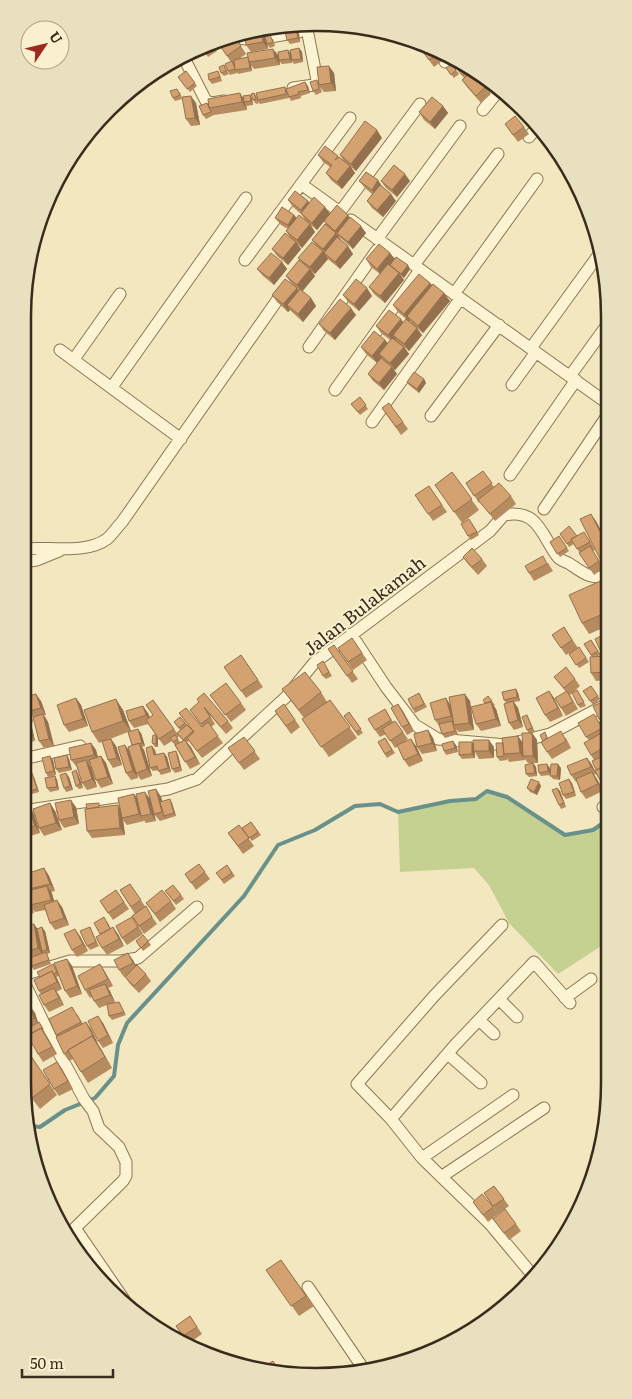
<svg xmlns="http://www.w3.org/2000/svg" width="632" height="1399" font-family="Literata,serif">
<rect width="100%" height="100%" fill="#f2e7be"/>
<path fill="#c4d191" d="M 487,791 L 507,797 L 565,835 L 593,830 L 609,819 L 609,941 L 558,974 L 509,923 L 489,885 L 474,868 L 400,872 L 398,812 L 450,801 L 476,799 Z"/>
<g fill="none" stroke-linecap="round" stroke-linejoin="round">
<path stroke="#68918b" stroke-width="4" d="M 30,1126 L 40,1127 L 65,1110 L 95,1098 L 114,1076 L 118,1045 L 127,1023 L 244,896 L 278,845 L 315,830 L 355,806 L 380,804 L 398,812 L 450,801 L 476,799 L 487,791 L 507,797 L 565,835 L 593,830 L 609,819"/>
<g stroke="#8c7755" stroke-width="13">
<path id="street" d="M 239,38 L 253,40 L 299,32
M 184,58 L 206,101 L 212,103 L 224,101
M 445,62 L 450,57
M 293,88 L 314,85 L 317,80 L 306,24
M 483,110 L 500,89
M 529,137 L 538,126
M 301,184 L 340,212 L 420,104
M 351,220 L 607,403
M 377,239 L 460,126
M 245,260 L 350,118
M 414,265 L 498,154
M 454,294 L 537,179
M 309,347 L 377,250
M 531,348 L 600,253
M 60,350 L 181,439
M 74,359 L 120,294
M 570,376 L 607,325
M 512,385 L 536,352
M 112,387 L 246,198
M 335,390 L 420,270
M 431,416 L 499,325
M 372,422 L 460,299
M 510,475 L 576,380
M 544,509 L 607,416
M 23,549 C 47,546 85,555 107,539 C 112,535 117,527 122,522 L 285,289
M 23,562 L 37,560 L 59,551
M 351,634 L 386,687 L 415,725 L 438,739 L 506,745 L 550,734 L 607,704
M 23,759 L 80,746
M 603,807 L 609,804
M 23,811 L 168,789 L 197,779 L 286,697 L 314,663 L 490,531 L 504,515 C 538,508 542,536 557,556 C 560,561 565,561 570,564 C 583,573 591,580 608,576
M 502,925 L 434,996 L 357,1084 L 391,1119 L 422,1158 L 490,1224 L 535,1278
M 23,975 L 70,961 L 121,961 L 138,958 L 197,907
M 23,980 L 54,1044 L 84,1099 L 93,1111 L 99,1128 L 119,1147 L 126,1162 L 126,1176 L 123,1181 L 75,1228 L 125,1301
M 565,998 L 591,979
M 499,999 L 517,1017
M 479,1020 L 494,1034
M 448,1054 L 481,1083
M 391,1119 L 455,1045 L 534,962 L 570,1003
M 422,1158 L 513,1095
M 441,1177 L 544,1108
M 308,1287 L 365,1371"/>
</g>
<use href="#street" stroke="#fcf3d2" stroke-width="11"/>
</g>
<path fill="#b68b60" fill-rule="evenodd" d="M 316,22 L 320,32 L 314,31 L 311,28 Z
M 296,30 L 299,34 L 300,42 L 290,44 L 287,40 Z
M 265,37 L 273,39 L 275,46 L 270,48 L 267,44 L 268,49 L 251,52 L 246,45 Z
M 236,38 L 246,54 L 239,59 L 279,56 L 288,50 L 290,53 L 299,48 L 302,52 L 303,62 L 294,64 L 292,61 L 292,63 L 282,64 L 279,61 L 280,65 L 254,69 L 251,65 L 252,71 L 238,74 L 237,72 L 237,73 L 230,75 L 228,71 L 231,62 L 219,44 Z
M 212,43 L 217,51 L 208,57 L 201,47 Z
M 427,45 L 443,53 L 446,58 L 434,67 L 421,49 Z
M 198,49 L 202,55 L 196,59 L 192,53 Z
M 450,60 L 470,69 L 485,87 L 491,94 L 481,103 L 467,87 L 462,80 L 464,78 Z
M 224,65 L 229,74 L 224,76 L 221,73 Z
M 446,68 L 456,70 L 459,74 L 454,78 Z
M 186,71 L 197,86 L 190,92 L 178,77 Z
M 473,71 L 494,83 L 498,87 L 493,91 L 487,84 L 486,85 L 481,78 L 480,80 Z
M 334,73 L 336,91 L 324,92 L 320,87 L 322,92 L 316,95 L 313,91 L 318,83 Z
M 220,75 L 222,81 L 212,84 L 209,80 Z
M 308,86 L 310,93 L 301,96 L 301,98 L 291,101 L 289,97 L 289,98 L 260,104 L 258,101 L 259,103 L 256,104 L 253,100 L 254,93 L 257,97 L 285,87 L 286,89 Z
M 180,92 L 182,99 L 175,101 L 173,98 Z
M 250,95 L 252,99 L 253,105 L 247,106 L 246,105 L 247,110 L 214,115 L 212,111 L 214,115 L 206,119 L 203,115 L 207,103 L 209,105 L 243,97 Z
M 196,103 L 200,125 L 191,126 L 186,119 Z
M 443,106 L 448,113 L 435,129 L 424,120 L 419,112 Z
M 505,124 L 524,127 L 529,134 L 518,142 Z
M 382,138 L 356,171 L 351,167 L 355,173 L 342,189 L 331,180 L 326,173 L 330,167 L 323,162 L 318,155 L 339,157 L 344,161 L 340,155 Z
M 561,158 L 571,176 L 569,177 L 558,160 Z
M 378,180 L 383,188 L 396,201 L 383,217 L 372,208 L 367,201 L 372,194 L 365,188 L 359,181 Z
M 381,181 L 410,181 L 397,197 L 386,188 Z
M 288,200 L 309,203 L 325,207 L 330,214 L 317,230 L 306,221 L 301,214 L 293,207 Z
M 294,215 L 297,218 L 310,224 L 315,232 L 302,248 L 297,244 L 301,249 L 288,265 L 277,256 L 272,249 L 290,237 L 286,231 L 288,229 L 281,225 L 275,218 Z
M 350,217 L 366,233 L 353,249 L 338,236 L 341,240 L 353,254 L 340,269 L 328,259 L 315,274 L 312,272 L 315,276 L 302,291 L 311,298 L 316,306 L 303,322 L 292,312 L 290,310 L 288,312 L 277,302 L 272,295 L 299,291 L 299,290 L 291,283 L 286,276 L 302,262 L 298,258 L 316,245 L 312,240 L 327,226 L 324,221 Z
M 390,253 L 395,259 L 410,269 L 404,278 L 400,275 L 404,280 L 385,303 L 374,294 L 369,287 L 380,274 L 371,267 L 366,259 Z
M 282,262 L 287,269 L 274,285 L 263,276 L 257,269 Z
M 432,286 L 450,301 L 423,333 L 412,324 L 410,321 L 409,322 L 422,335 L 409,351 L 404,347 L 409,354 L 395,370 L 384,361 L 382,358 L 381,359 L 392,367 L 397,374 L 384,390 L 373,381 L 368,374 L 377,363 L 366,354 L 361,347 L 385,340 L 388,343 L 390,340 L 381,333 L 376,326 L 403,323 L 406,319 L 398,312 L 393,305 Z
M 343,295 L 372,296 L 359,311 L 348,302 Z
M 356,315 L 335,340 L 324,331 L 319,324 Z
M 424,379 L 426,383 L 419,393 L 409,385 L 407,382 Z
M 360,397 L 368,409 L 360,415 L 351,404 Z
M 389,403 L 408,429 L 401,435 L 382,408 Z
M 483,471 L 494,487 L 511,496 L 516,504 L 495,521 L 480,502 L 479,503 L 466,483 Z
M 452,472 L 479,510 L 462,523 L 435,485 Z
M 429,486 L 447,512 L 433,521 L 415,495 Z
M 596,521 L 608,544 L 608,571 L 603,565 Z
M 472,523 L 479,535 L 471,540 L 468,536 Z
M 560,534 L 577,536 L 589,539 L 595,550 L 593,551 L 604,568 L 594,575 L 574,544 L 569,547 Z
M 559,536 L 569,551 L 560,557 L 550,542 Z
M 463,557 L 482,559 L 487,566 L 478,575 L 468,564 Z
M 548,563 L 553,571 L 534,581 L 529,573 Z
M 608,584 L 608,626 L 589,634 L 582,623 Z
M 564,627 L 578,648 L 566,655 L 552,635 Z
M 605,634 L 608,640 L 608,651 L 602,654 L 600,650 Z
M 352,638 L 367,660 L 353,670 L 338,648 Z
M 591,640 L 601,655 L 598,656 L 608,658 L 608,680 L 596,681 L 591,673 L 592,657 L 584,644 Z
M 334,645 L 358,679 L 352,683 L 328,649 Z
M 579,647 L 589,662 L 579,668 L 569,654 Z
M 241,655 L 263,687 L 246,698 L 224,667 Z
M 323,661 L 332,676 L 326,679 L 323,676 Z
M 554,677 L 575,679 L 580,686 L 570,695 L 578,709 L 566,716 L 561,708 L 566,692 Z
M 608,681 L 608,699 L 606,699 L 604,696 Z
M 591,686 L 600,699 L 593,705 L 583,691 Z
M 282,689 L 321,692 L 327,702 L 330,700 L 357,738 L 329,757 L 302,719 L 304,718 Z
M 516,689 L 518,693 L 520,701 L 514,702 L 518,708 L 523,727 L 514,730 L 509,723 L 506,703 L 504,700 Z
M 577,690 L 586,706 L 580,708 L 578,705 Z
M 549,691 L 554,698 L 563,716 L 550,722 L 545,715 Z
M 419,693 L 427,707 L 415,713 L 413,709 Z
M 210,695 L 241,703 L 246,710 L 231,722 Z
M 488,696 L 495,705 L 494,706 L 496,709 L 501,726 L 481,731 L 476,724 Z
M 22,697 L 24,700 L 28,710 L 22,712 Z
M 76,698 L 81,705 L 88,726 L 69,732 L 64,725 Z
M 446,698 L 450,705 L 470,701 L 474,730 L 459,732 L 456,729 L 458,734 L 445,738 L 442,734 L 440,727 L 435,720 Z
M 153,700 L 177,733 L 180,730 L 174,722 L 180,717 L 194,732 L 179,713 L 202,726 L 190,710 L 199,702 L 228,721 L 233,728 L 226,734 L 209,714 L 215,724 L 211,727 L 223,743 L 202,758 L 189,741 L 187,742 L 200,764 L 190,769 L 172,741 L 164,746 L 148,724 L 134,728 L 129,721 L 148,713 L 150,717 L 153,715 ZM 179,736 L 183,741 L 180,742 L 177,738 Z
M 41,701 L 46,715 L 44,715 L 48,722 L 54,746 L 44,748 L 39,741 L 33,717 L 29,711 Z
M 608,702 L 608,733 L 605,726 L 604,726 L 599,719 Z
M 284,704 L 300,727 L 291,734 L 275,711 Z
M 398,704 L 414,731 L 407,735 L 402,727 Z
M 385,709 L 393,722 L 395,721 L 408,739 L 405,741 L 416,746 L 423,761 L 409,767 L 404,760 L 398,746 L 395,748 L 386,734 L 380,737 L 375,730 Z
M 123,710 L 131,731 L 141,733 L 145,746 L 142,747 L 144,750 L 152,776 L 141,780 L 137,774 L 138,778 L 131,780 L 126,773 L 125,745 L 129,751 L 132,745 L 128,732 L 110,739 L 111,739 L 116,746 L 122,765 L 113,768 L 108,760 L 102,742 L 99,743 L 92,732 Z
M 28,711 L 31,714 L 33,722 L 23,726 L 30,724 L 32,728 L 35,741 L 23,744 L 22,712 Z
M 349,712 L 363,733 L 358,736 L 344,716 Z
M 527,715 L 529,719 L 535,732 L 532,733 L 537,740 L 538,763 L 528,763 L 524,758 L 525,760 L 509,762 L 507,758 L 507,760 L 500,761 L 497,757 L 503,743 L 518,736 L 522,743 L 529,733 L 527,730 Z
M 599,721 L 607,736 L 606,736 L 608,740 L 608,755 L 607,756 L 608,759 L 609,791 L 608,792 L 596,774 L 594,775 L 597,779 L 603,791 L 586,799 L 581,792 L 577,782 L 576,782 L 571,775 L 587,758 L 592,765 L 595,771 L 596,770 L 594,760 L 591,755 L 589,740 L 586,737 Z
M 428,730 L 433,738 L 437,751 L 422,754 L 417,747 Z
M 545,732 L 548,738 L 566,738 L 571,748 L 552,759 L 547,752 L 543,741 Z
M 156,735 L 158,739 L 158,747 L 155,747 L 152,743 Z
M 244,737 L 260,759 L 244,770 L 228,748 Z
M 385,738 L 395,753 L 387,758 L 378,742 Z
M 472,742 L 474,744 L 494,747 L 494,758 L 479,759 L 475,752 L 475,758 L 462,759 L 459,755 Z
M 91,743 L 96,750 L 98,757 L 101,756 L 106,763 L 113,784 L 101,788 L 96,780 L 91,764 L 89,764 L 91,767 L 97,787 L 87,790 L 82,783 L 77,767 L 71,760 Z
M 456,745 L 458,752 L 446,755 L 444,751 Z
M 155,750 L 156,755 L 164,753 L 167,757 L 171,772 L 161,775 L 158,770 L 153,771 L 150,768 Z
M 22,753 L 28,760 L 32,772 L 22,775 Z
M 67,755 L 69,759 L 72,770 L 59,773 L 56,769 Z
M 178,755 L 182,771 L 175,773 L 172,769 Z
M 53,760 L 56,775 L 48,777 L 46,773 Z
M 533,763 L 536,767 L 537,776 L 529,777 L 526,774 Z
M 550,768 L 550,772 L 561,768 L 560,780 L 553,779 L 550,775 L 541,776 L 539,773 Z
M 76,770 L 78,774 L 83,788 L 79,789 L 76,786 Z
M 55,776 L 57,780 L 59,790 L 50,792 L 47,788 Z
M 34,777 L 39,792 L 32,794 L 30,791 Z
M 69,777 L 73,790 L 66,792 L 64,788 Z
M 572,783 L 576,796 L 566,799 L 563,795 Z
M 541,786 L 537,795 L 530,792 L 527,788 Z
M 557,788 L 560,791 L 566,807 L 561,809 L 559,805 Z
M 156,789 L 161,797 L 162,801 L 172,803 L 176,816 L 160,821 L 154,814 L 151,800 L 156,821 L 146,823 L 143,819 L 144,821 L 127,825 L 123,820 L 125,835 L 92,838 L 87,831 L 101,807 L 120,809 L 134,794 L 137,798 L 150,799 Z
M 50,803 L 55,811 L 62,830 L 44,836 L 39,828 Z
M 22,806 L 33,812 L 40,833 L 24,838 L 22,836 Z
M 76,807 L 79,824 L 64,828 L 59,820 Z
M 251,822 L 261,835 L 252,841 L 242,828 Z
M 239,825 L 254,846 L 243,854 L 228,833 Z
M 199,864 L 210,879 L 196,890 L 185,874 Z
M 227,865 L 235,876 L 224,884 L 216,873 Z
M 22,866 L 27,874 L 44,868 L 49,876 L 55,891 L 51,892 L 54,901 L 62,907 L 69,925 L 55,930 L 50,923 L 45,910 L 35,912 L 32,908 L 34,913 L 22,916 Z
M 130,884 L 157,924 L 144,934 L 132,916 L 135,914 L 120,890 Z
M 116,890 L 129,909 L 113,920 L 100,901 Z
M 165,891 L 181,895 L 184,899 L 176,905 Z
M 171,901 L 176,909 L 160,922 L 146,903 Z
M 107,921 L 111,929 L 118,934 L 124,946 L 107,955 L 102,948 L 100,934 Z
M 34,924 L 37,929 L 45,931 L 50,953 L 47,954 L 51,964 L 34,970 L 31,966 L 29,960 L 22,961 L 22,926 Z
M 137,924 L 143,934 L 127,945 L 122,938 Z
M 90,927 L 99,946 L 90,950 L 87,946 Z
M 80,936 L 88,951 L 77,957 L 72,950 Z
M 136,941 L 148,941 L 151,945 L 143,951 Z
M 67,959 L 72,966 L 82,994 L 70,998 L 65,991 L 59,976 L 56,977 L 62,989 L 56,992 L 64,1005 L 49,1012 L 44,1005 L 41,994 L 39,991 L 40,977 L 53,964 L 55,968 Z
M 133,960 L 136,966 L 146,974 L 151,981 L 139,993 L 130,984 L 125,977 L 126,976 L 124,977 L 119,970 Z
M 100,964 L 105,972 L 113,986 L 108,988 L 115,1002 L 111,1004 L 119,1002 L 126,1015 L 112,1020 L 109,1016 L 107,1005 L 99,1008 L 94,1001 L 92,997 L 90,998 L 85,990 Z
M 30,1006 L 35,1013 L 38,1023 L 39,1022 L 42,1026 L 45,1033 L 57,1054 L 43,1062 L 38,1054 L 28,1035 L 26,1029 L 22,1031 L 22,1008 Z
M 77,1014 L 83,1024 L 86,1022 L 91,1029 L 99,1046 L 112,1068 L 88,1083 L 73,1059 L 69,1061 L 64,1054 L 56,1035 Z
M 103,1023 L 113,1043 L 103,1048 L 98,1041 Z
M 33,1059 L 57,1095 L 40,1109 L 23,1087 L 22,1083 Z
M 57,1062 L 62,1069 L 73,1089 L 59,1096 L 54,1089 Z
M 494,1186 L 509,1206 L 498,1214 L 484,1193 Z
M 473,1202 L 493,1207 L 498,1214 L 488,1222 Z
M 493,1219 L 516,1224 L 521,1231 L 509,1240 Z
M 281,1260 L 314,1306 L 299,1316 L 266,1270 Z
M 190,1316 L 202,1334 L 188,1344 L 176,1326 Z"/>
<path fill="#94714e" d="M 318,23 L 321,24 L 320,32 L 317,29 Z
M 296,30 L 299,34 L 300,42 L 298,38 Z
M 262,33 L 267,40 L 268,49 L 263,42 Z
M 299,48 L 302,52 L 303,62 L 301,59 Z
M 273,49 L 279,56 L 280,65 L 275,58 Z
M 288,50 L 291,54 L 292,63 L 290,59 Z
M 248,57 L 249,62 L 251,65 L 252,71 L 250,68 Z
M 329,66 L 334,73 L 336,91 L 331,83 Z
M 305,82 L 308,86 L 310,93 L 308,90 Z
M 240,93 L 245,101 L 244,102 L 246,105 L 247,110 L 242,102 Z
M 250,95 L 252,99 L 253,105 L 251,101 Z
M 191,96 L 196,103 L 200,125 L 195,118 Z
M 443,106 L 448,113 L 435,129 L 430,122 Z
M 377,130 L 382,138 L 356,171 L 351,164 Z
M 350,166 L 355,173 L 342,189 L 337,182 Z
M 405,174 L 410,181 L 397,197 L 392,190 Z
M 378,180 L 383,188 L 377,197 L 372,190 Z
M 391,194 L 396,201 L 383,217 L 377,210 Z
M 308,201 L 313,208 L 306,217 L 301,210 Z
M 325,207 L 330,214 L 317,230 L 312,223 Z
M 294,215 L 299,222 L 293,233 L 288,225 Z
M 348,215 L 353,222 L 337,233 L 335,231 Z
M 310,224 L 315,232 L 302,248 L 297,240 Z
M 361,226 L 366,233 L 353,249 L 348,242 Z
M 336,233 L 341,240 L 328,256 L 323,249 Z
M 296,242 L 301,249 L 288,265 L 283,258 Z
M 348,246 L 353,254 L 340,269 L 335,262 Z
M 323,251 L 328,259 L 315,274 L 310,267 Z
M 390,253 L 395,260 L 382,276 L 377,269 Z
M 282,262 L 287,269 L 274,285 L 269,278 Z
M 408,265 L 410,269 L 404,278 L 401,274 Z
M 310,269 L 315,276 L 302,292 L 297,285 Z
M 399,273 L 404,280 L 385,303 L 380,296 Z
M 430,283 L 435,290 L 407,316 L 410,321 L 409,322 L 404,314 Z
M 297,288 L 302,295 L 287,305 L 290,310 L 288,312 L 283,304 Z
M 367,288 L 372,296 L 359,311 L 354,304 Z
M 444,293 L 450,301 L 423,333 L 418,326 Z
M 311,298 L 316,306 L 303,322 L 298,314 Z
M 351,308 L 356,315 L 335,340 L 330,333 Z
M 401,319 L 406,326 L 393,335 L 396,339 L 393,342 L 388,335 Z
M 417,328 L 422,335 L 409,351 L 404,344 Z
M 385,340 L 391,348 L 379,354 L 382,358 L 377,363 L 372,356 Z
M 404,347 L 409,354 L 395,370 L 390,363 Z
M 392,367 L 397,374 L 384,390 L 379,383 Z
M 424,379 L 426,383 L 419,393 L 417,389 Z
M 591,514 L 596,521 L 608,544 L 608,547 Z
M 516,689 L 518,693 L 520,701 L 517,697 Z
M 549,691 L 554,698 L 563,716 L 558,708 Z
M 36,694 L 41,701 L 46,715 L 41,708 Z
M 465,694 L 470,701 L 474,730 L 469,723 Z
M 22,697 L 24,700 L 28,710 L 26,707 Z
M 76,698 L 81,705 L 88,726 L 83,719 Z
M 446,698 L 451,706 L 456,723 L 451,716 Z
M 116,699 L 123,710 L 131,731 L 123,721 Z
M 513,701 L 518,708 L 523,727 L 518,720 Z
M 491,702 L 496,709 L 501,726 L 496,719 Z
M 398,704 L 403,711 L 414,731 L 409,724 Z
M 143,706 L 148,713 L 151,723 L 146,715 Z
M 43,714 L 48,722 L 54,746 L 49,739 Z
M 30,724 L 32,728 L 35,741 L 33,737 Z
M 138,729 L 141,733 L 145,746 L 142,743 Z
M 428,730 L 433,738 L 437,751 L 432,743 Z
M 532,733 L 537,740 L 538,763 L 533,756 Z
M 156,735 L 158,739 L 158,747 L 156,744 Z
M 518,736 L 523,743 L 523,756 L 525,760 L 520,753 Z
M 111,739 L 116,746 L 122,765 L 117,758 Z
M 411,739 L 416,746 L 423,761 L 418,754 Z
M 185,740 L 191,747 L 200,764 L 195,757 Z
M 489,740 L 494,747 L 494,758 L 489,751 Z
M 453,741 L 456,745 L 458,752 L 455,748 Z
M 472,742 L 474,745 L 475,758 L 472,754 Z
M 91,743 L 96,750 L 99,762 L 94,755 Z
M 139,743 L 144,750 L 152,776 L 147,769 Z
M 125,745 L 130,752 L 138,778 L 133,771 Z
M 152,746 L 155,750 L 157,759 L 154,755 Z
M 176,751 L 178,755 L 182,771 L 180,767 Z
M 23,753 L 28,760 L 32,772 L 27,765 Z
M 164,753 L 167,757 L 171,772 L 168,768 Z
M 67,755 L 69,759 L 72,770 L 69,767 Z
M 50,756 L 53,760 L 56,775 L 54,771 Z
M 101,756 L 106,763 L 113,784 L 108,777 Z
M 587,758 L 592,765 L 596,774 L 591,767 Z
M 86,760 L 91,767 L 97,787 L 92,779 Z
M 533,763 L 536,767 L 537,776 L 535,773 Z
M 547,764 L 550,768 L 551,775 L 548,771 Z
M 558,764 L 561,768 L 560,780 L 557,776 Z
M 76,770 L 78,774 L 83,788 L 80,784 Z
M 592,772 L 597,779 L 603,791 L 598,784 Z
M 32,773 L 34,777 L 39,792 L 37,789 Z
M 66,773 L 69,777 L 73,790 L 70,786 Z
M 55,776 L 57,780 L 59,790 L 57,787 Z
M 569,779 L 572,783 L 576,796 L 574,792 Z
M 539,782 L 541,786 L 537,795 L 534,792 Z
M 557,788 L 560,791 L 566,807 L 564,803 Z
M 156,789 L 161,797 L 166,815 L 164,816 L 167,819 L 162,812 Z
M 145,792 L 150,799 L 156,821 L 151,814 Z
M 134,794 L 139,801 L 141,816 L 144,821 L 139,814 Z
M 170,799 L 172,803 L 176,816 L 174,813 Z
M 71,800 L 76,807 L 79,824 L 74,817 Z
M 50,803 L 55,811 L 62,830 L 56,823 Z
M 28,805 L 33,812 L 40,833 L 35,826 Z
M 118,805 L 123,812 L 122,818 L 123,820 L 125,835 L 120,828 Z
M 22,866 L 26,872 L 31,889 L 26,882 L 22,870 Z
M 44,868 L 49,876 L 55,891 L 50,884 Z
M 24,885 L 29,892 L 30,905 L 32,908 L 34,913 L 29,906 Z
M 47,886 L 52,893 L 56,908 L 51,900 Z
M 57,900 L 62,907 L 69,925 L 64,918 Z
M 34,924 L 39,931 L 43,956 L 38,948 Z
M 42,927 L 45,931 L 50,953 L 47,950 Z
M 113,927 L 118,934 L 124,946 L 119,939 Z
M 75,929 L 80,936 L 88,951 L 83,944 Z
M 128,953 L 133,960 L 138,970 L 133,963 Z
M 67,959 L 72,966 L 82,994 L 77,986 Z
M 100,964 L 105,972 L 113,986 L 108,979 Z
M 52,971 L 57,978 L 62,989 L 57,982 Z
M 105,984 L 110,991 L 115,1002 L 110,995 Z
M 54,988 L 59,995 L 64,1005 L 59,998 Z
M 30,1006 L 35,1013 L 39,1025 L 34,1018 Z
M 98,1016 L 103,1023 L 113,1043 L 108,1035 Z
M 86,1022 L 91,1029 L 99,1046 L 94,1038 Z
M 41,1028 L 46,1035 L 57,1054 L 52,1047 Z
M 92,1036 L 100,1047 L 112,1068 L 105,1057 Z
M 57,1062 L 62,1069 L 73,1089 L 68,1081 Z"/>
<path fill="#d4a270" stroke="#94714e" d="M 316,22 L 318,23 L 317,29 L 311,28 L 312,23 Z
M 296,30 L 298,38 L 287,40 L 285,32 Z
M 262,33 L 263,42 L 246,45 L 245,37 Z
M 270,35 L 273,42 L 267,44 L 265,37 Z
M 236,38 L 241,46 L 227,56 L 219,44 L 224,41 Z
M 212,43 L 203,50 L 201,47 L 203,45 Z
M 427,45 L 440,52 L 429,60 L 421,49 Z
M 299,48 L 301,59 L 292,60 L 290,50 Z
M 198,49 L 199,51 L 193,55 L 192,53 Z
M 273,49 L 275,58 L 249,62 L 247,53 Z
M 288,50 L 290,59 L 279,60 L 278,52 Z
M 248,57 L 250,68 L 235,70 L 234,60 Z
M 452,58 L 469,69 L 462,75 L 450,60 Z
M 232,61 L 235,69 L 228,71 L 225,64 Z
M 451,64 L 456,70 L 451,75 L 446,68 Z
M 224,65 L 226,71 L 221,73 L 219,67 Z
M 329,66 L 331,83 L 319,85 L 317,67 Z
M 186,71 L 195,83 L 187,89 L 178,77 Z
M 218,71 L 220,77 L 209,80 L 208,74 Z
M 472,71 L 485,87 L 476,96 L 462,80 Z
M 473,71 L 479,74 L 477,76 Z
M 481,75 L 487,79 L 484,81 L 480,76 Z
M 317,80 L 319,89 L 313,91 L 310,82 Z
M 490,80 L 495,84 L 490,87 L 486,83 Z
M 305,82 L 308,90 L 298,92 L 299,94 L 289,97 L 286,89 Z
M 285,87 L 286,94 L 258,100 L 256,93 Z
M 177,89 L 180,95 L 173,98 L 170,91 Z
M 240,93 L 242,102 L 209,108 L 208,99 Z
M 254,93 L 256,99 L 253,100 L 251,94 Z
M 250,95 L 251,101 L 244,102 L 243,96 Z
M 191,96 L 195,118 L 186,119 L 182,97 Z
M 432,97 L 443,106 L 430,122 L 419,112 Z
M 207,103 L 211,112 L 203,115 L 199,106 Z
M 515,116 L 524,127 L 513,135 L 505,124 Z
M 365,121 L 377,130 L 351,164 L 340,155 Z
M 325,146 L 338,156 L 335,160 L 339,157 L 350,166 L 337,182 L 326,173 L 332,165 L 318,155 Z
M 561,158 L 567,168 L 564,170 L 558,160 Z
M 394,165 L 405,174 L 392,190 L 381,181 Z
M 366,172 L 378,180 L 372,190 L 359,181 Z
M 380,185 L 391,194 L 377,210 L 367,201 Z
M 295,191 L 308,201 L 301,210 L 288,200 Z
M 314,197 L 325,207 L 312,223 L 301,213 Z
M 337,205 L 348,215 L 335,231 L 324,221 Z
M 282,207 L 294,215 L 288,225 L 275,218 Z
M 299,215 L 310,224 L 297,240 L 286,231 Z
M 350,217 L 361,226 L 348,242 L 337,233 Z
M 325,224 L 336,233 L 323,249 L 312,240 Z
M 285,233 L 296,242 L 283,258 L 272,249 Z
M 337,237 L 348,246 L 335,262 L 324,253 Z
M 312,242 L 323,251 L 310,267 L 298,258 Z
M 379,244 L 390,253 L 377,269 L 366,259 Z
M 271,253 L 282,262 L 269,278 L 257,269 Z
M 396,257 L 408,265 L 401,274 L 390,265 Z
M 299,260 L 310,269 L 297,285 L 286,276 Z
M 388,264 L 399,273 L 380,296 L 369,287 Z
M 419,274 L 430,283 L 404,314 L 393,305 Z
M 285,279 L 297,288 L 283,304 L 272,295 Z
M 356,279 L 367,288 L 354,304 L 343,295 Z
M 433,284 L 444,293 L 418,326 L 407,316 Z
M 300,289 L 311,298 L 298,314 L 287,305 Z
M 340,299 L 351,308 L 330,333 L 319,324 Z
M 389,310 L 401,319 L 388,335 L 376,326 Z
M 406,319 L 417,328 L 404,344 L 393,335 Z
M 374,331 L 385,340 L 372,356 L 361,347 Z
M 392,338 L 404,347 L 390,363 L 379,354 Z
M 381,358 L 392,367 L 379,383 L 368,374 Z
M 414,372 L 424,379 L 417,389 L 407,382 Z
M 360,397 L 366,405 L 358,412 L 351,404 Z
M 389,403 L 403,422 L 396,427 L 382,408 Z
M 483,471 L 492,483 L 474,496 L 466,483 Z
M 452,472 L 472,499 L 454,512 L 435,485 Z
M 499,483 L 511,496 L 490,514 L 478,500 Z
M 429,486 L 442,505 L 428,514 L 415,495 Z
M 608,512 L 608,525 L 602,515 Z
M 591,514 L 608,547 L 608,562 L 603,565 L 580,519 Z
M 469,519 L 477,532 L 468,536 L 461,524 Z
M 569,526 L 577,536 L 571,539 L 572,540 L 567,544 L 560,534 Z
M 584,532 L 590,542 L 577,549 L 571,539 Z
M 559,536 L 567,548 L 557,554 L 550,542 Z
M 590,546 L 599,561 L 589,568 L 579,553 Z
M 472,548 L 482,559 L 472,567 L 463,557 Z
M 543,556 L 547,564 L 529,573 L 525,566 Z
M 605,579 L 608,587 L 608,612 L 582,623 L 569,595 Z
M 564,627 L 572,640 L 561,648 L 552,635 Z
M 605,634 L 608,642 L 608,646 L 600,650 L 595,639 Z
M 352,638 L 362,653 L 348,662 L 338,648 Z
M 591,640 L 598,651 L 591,655 L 584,644 Z
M 334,645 L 353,671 L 347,676 L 328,649 Z
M 579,647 L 586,658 L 576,665 L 569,654 Z
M 241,655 L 258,680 L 241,691 L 224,667 Z
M 607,656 L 608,672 L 591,673 L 590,657 Z
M 323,661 L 329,672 L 323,676 L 317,665 Z
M 566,667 L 575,679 L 564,688 L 554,677 Z
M 305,672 L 321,692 L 299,710 L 282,689 Z
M 608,681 L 608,695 L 604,696 L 600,683 Z
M 226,683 L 241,703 L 225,715 L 210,695 Z
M 591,686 L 598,696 L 590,701 L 583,691 Z
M 516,689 L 517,697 L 504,700 L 502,692 Z
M 577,690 L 584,702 L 578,705 L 572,693 Z
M 549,691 L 558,708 L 545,715 L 536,698 Z
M 567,691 L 573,702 L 561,708 L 555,698 Z
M 204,693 L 228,721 L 221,727 L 204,707 L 210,717 L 201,724 L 190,710 L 199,702 L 197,699 Z
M 419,693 L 424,704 L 413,709 L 408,699 Z
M 36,694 L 41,708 L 29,711 L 25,697 Z
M 465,694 L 469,723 L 454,725 L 449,697 Z
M 488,696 L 492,701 L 485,703 L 483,700 Z
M 22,698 L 26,707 L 22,708 Z
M 76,698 L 83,719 L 64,725 L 57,705 Z
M 446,698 L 451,716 L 435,720 L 430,703 Z
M 116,699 L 123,721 L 92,732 L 84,710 Z
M 153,700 L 174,729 L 159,739 L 146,720 L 153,715 L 146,705 Z
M 330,700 L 350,727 L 321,747 L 302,719 Z
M 607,700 L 608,703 L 608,715 L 599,719 L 593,706 Z
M 513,701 L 518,720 L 509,723 L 504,704 Z
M 491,702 L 496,719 L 476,724 L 471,707 Z
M 284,704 L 295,720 L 286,726 L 275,711 Z
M 398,704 L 409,724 L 402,727 L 391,708 Z
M 143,706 L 146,715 L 129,721 L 126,711 Z
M 186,708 L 202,727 L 208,722 L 218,736 L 197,751 L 187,738 L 194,732 L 179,713 Z
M 385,709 L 391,720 L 375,730 L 368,719 Z
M 28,711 L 31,719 L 22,722 L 22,712 Z
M 349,712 L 361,729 L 356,732 L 344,716 Z
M 43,714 L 49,739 L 39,741 L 33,717 Z
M 594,714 L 602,728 L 586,737 L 578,723 Z
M 527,715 L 532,728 L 527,730 L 522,717 Z
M 180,717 L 185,723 L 179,728 L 174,722 Z
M 608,720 L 608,733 L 603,722 Z
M 395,721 L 403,732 L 390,741 L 382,729 Z
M 452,721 L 455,731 L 442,734 L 439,724 Z
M 30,724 L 33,737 L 22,739 L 22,726 Z
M 187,725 L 193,731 L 183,740 L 177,733 Z
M 138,729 L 142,743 L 132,745 L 128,732 Z
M 428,730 L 432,743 L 417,747 L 414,734 Z
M 561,731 L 566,741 L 547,752 L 541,742 Z
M 545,732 L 547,738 L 543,741 L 540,735 Z
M 603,732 L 608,742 L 608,745 L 591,755 L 584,743 Z
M 522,733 L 532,733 L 533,756 L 523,756 Z
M 153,735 L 156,735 L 156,744 L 152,743 Z
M 175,735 L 178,739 L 173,742 L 170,738 Z
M 518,736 L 520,753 L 504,754 L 502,738 Z
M 244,737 L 255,751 L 239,763 L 228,748 Z
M 385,738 L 392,750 L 385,754 L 378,742 Z
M 111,739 L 117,758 L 108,760 L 102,741 Z
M 411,739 L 418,754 L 404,760 L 397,745 Z
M 185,740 L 195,757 L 185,762 L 175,745 Z
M 473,740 L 489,740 L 489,751 L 474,751 Z
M 453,741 L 455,748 L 444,751 L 442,744 Z
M 459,742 L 472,742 L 472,754 L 459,755 Z
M 91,743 L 94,755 L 71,760 L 69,748 Z
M 139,743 L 147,769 L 136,773 L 128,747 Z
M 496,743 L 503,743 L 504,756 L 497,757 Z
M 125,745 L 133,771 L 126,773 L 118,747 Z
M 152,746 L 154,755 L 164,753 L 168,768 L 158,771 L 157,766 L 150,768 L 146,748 Z
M 176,751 L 180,767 L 172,769 L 168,753 Z
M 22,753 L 27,765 L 22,766 Z
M 67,755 L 69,767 L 56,769 L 54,758 Z
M 606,755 L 608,761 L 608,764 L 596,770 L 592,761 Z
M 50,756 L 54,771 L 46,773 L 42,758 Z
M 101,756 L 108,777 L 96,780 L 89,760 Z
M 587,758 L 591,767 L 571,775 L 567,766 Z
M 86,760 L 92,779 L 82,783 L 76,763 Z
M 533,763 L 535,773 L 526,774 L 525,765 Z
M 547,764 L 548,771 L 539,773 L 538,765 Z
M 551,764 L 558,764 L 557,776 L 550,776 Z
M 608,764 L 608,765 L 609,781 L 603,785 L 595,771 Z
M 76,770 L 80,784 L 76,786 L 72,772 Z
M 592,772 L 598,784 L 581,792 L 576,779 Z
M 32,773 L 37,789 L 30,791 L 25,775 Z
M 66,773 L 70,786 L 64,788 L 60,775 Z
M 55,776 L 57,787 L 47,788 L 45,778 Z
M 531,779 L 539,782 L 534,792 L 527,788 Z
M 569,779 L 574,792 L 563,795 L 559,783 Z
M 557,788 L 564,803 L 559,805 L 552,790 Z
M 156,789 L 162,812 L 154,814 L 148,791 Z
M 145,792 L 151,814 L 141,816 L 136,794 Z
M 134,794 L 139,814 L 122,818 L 118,798 Z
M 170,799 L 174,813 L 164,816 L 160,802 Z
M 71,800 L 74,817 L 59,820 L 55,803 Z
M 50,803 L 56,823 L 39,828 L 33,809 Z
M 99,803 L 99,807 L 87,809 L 86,804 Z
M 28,805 L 35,826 L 22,830 L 22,806 Z
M 118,805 L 120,828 L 87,831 L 85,809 Z
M 251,822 L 258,832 L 249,838 L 242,828 Z
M 239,825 L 249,838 L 238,846 L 228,833 Z
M 199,864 L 205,872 L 191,883 L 185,874 Z
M 227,865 L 232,873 L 222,880 L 216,873 Z
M 44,868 L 50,884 L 29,889 L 26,874 Z
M 22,870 L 26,882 L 22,883 Z
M 130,884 L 141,900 L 131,907 L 120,890 Z
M 22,885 L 24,885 L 29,906 L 22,907 Z
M 173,885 L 181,895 L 174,901 L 165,891 Z
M 47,886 L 51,900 L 30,905 L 27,891 Z
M 116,890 L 124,902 L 108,913 L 100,901 Z
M 162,890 L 171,901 L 155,914 L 146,903 Z
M 57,900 L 64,918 L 50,923 L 44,905 Z
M 146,906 L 152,917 L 139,926 L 132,916 Z
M 104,917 L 110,929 L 100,934 L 94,923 Z
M 132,917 L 138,927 L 122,938 L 116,926 Z
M 34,924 L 38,948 L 22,953 L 22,933 L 25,946 L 22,926 Z
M 42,927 L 47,950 L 42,951 L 37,929 Z
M 90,927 L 96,942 L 87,946 L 80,931 Z
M 113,927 L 119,939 L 102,948 L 96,937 Z
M 75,929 L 83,944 L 72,950 L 64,934 Z
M 143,935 L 148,941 L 141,948 L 136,941 Z
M 46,952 L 49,960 L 31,966 L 29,958 Z
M 128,953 L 133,963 L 119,970 L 114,960 Z
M 67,959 L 77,986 L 65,991 L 54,963 Z
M 53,964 L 57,972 L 53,974 L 52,971 L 40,977 L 37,972 Z
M 100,964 L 108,979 L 85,990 L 78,976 Z
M 137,965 L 146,974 L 134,986 L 125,977 Z
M 52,971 L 57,982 L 39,991 L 34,980 Z
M 105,984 L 110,995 L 94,1001 L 89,990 Z
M 54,988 L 59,998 L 44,1005 L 39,995 Z
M 119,1002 L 124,1012 L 109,1016 L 107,1004 Z
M 30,1006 L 34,1018 L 22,1022 L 22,1008 Z
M 72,1007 L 81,1022 L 56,1035 L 49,1019 Z
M 98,1016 L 108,1035 L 98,1041 L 88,1021 Z
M 39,1022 L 43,1029 L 42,1030 L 41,1028 L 28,1035 L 25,1030 Z
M 86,1022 L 94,1038 L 92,1036 L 68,1050 L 68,1051 L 64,1054 L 56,1037 Z
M 41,1028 L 52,1047 L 38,1054 L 28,1036 Z
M 92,1036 L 105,1057 L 81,1072 L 68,1050 Z
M 26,1049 L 50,1084 L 32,1098 L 23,1086 L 22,1083 L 22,1051 Z
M 57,1062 L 68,1081 L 54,1089 L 43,1070 Z
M 494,1186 L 504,1199 L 493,1206 L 484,1193 Z
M 482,1194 L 493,1207 L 483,1215 L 473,1202 Z
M 505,1209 L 516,1224 L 504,1233 L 493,1219 Z
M 281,1260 L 306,1296 L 291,1306 L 266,1270 Z
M 190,1316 L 197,1327 L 183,1336 L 176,1326 Z
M 273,1361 L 279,1371 L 258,1371 L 258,1370 Z
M 349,1365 L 354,1371 L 340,1371 Z"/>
<g text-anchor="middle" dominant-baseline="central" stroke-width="4" stroke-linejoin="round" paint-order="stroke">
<g font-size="18" fill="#3a2c1b" stroke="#f8f0ce">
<text transform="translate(364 605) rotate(-38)">Jalan Bulakamah</text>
</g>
</g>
<path d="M0 0H632V1399H0ZM316 31H316A285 285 0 0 1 601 316V1083A285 285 0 0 1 316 1368H316A285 285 0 0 1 31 1083V316A285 285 0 0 1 316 31Z" fill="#e9e0c0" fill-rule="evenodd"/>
<path fill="none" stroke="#3a2c1b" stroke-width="2.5" d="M316 31H316A285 285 0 0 1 601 316V1083A285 285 0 0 1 316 1368H316A285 285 0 0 1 31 1083V316A285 285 0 0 1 316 31Z"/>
<g transform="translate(45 45) rotate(55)"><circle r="24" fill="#f8f0ce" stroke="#aca286"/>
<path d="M0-4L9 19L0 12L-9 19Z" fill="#a0291f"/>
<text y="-8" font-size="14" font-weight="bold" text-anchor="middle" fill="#3a2c1b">U</text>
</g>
<path d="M22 1369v8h91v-8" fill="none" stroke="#3a2c1b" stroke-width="2.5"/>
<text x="30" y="1369" font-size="15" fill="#3a2c1b" stroke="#f8f0ce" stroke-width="4" paint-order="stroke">50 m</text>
</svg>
